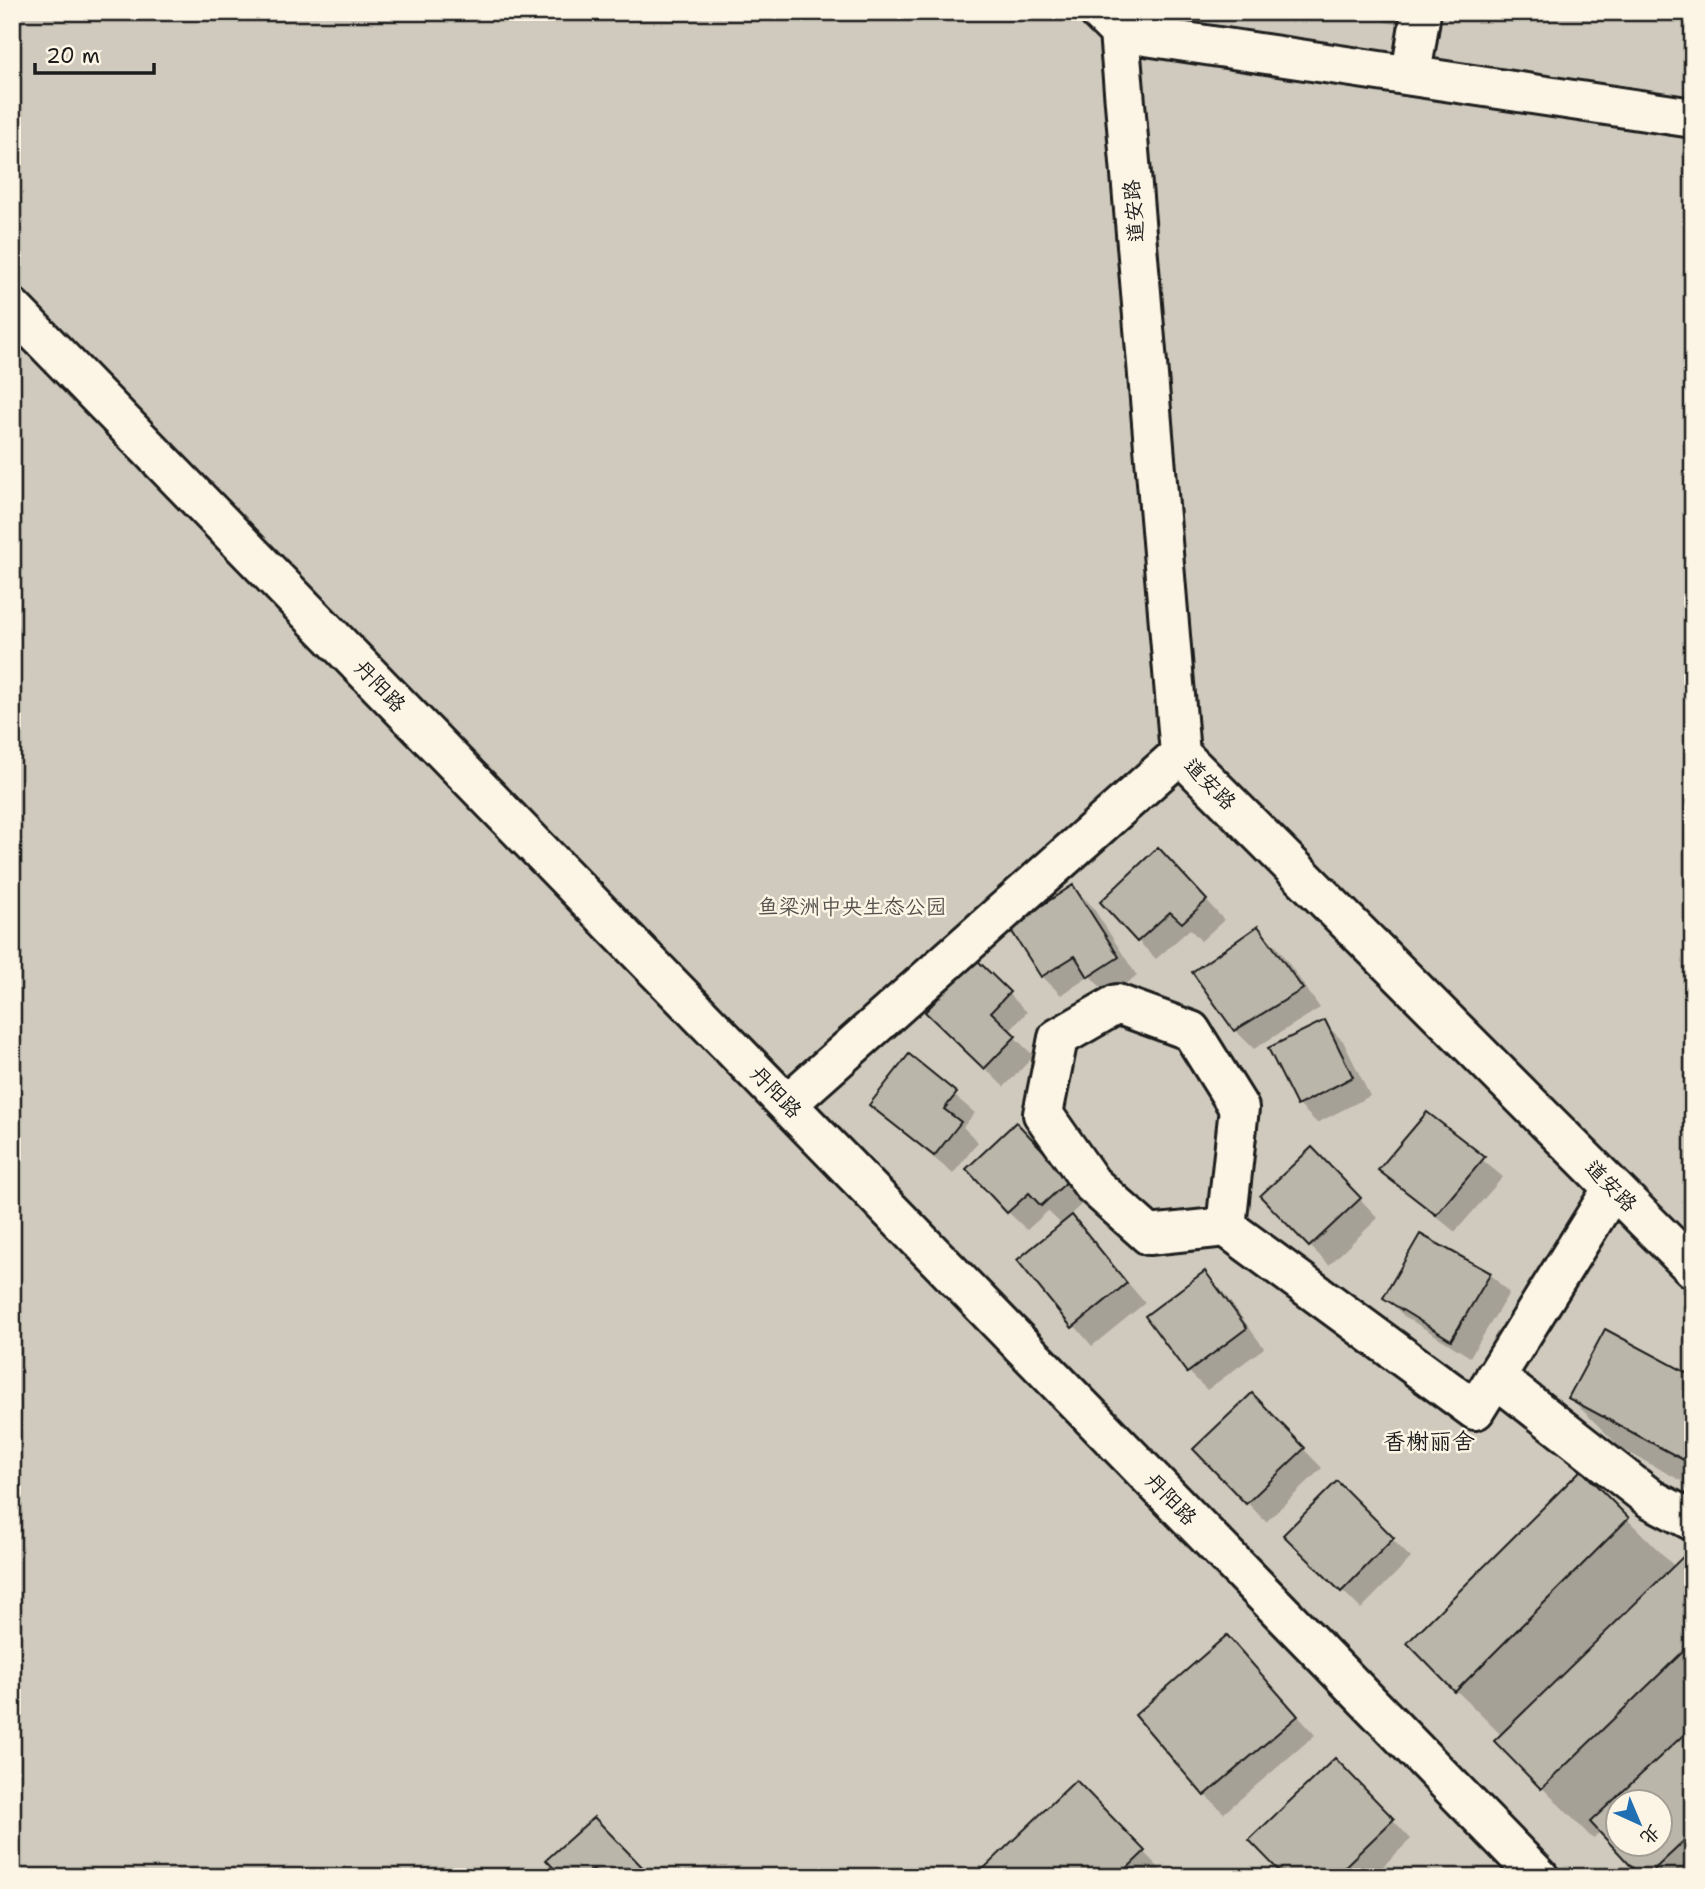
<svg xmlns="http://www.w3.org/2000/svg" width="1705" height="1889" font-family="'Shantell Sans','LXGW WenKai TC',sans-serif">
<rect width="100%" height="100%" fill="#eee8d9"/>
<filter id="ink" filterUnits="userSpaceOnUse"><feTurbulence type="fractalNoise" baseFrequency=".0143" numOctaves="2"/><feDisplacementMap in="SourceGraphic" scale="14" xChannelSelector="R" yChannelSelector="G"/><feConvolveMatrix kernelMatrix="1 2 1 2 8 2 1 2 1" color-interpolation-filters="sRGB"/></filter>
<g filter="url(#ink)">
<path fill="#cfcabd" stroke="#76736c" stroke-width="2" fill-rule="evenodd" d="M 12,12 L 1693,12 L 1693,1877 L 12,1877 ZM 1618,1801 L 1660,1801 L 1660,1843 L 1618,1843 Z"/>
<path fill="#0003" fill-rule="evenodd" d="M 1375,12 L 1426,12 L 1423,29 L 1384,22 Z
M 1177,868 L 1224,920 L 1201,941 L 1190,929 L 1156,959 L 1138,941 Z
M 1073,887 L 1092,906 L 1137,976 L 1108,995 L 1090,976 L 1061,995 L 1042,976 Z
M 1258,928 L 1277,947 L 1320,1008 L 1254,1049 L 1235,1030 Z
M 976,962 L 1027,1012 L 1009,1032 L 1034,1056 L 1004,1087 L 927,1012 Z
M 1324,1023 L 1343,1041 L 1370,1096 L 1317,1123 L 1298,1104 Z
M 909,1057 L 975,1113 L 963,1127 L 978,1142 L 953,1174 L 871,1105 Z
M 1427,1114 L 1503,1177 L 1455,1232 L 1380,1170 Z
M 1015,1124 L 1087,1199 L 1070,1215 L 1145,1303 L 1092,1346 L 1019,1260 L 1062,1225 L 1048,1211 L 1027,1230 L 1008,1212 Z
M 1331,1168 L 1378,1218 L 1329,1265 L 1310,1246 Z
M 1420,1237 L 1490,1274 L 1509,1293 L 1470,1357 L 1404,1316 L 1385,1297 Z
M 1205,1273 L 1223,1292 L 1264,1348 L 1207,1390 L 1189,1372 Z
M 1693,1378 L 1693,1487 L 1622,1449 L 1570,1398 Z
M 1270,1414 L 1322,1468 L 1266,1522 L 1195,1449 Z
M 1581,1473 L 1675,1567 L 1693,1550 L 1693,1877 L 1643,1877 L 1601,1831 L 1593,1839 L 1496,1741 L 1502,1736 L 1409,1643 ZM 1618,1801 L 1660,1801 L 1660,1843 L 1618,1843 Z
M 1337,1484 L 1411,1558 L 1361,1609 L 1286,1535 Z
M 1227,1637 L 1315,1735 L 1224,1813 L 1205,1795 Z
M 1354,1779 L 1411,1839 L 1372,1877 L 1287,1877 Z
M 1094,1801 L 1162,1871 L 1156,1877 L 985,1877 Z
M 594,1819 L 650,1877 L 565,1877 Z"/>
<path fill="#bab6aa" stroke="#1c1c1c" stroke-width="2" fill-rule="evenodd" d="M 1158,847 L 1207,900 L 1182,923 L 1170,912 L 1137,942 L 1100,902 Z
M 1073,885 L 1119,957 L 1088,977 L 1075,956 L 1041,977 L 1009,927 Z
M 1258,926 L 1303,989 L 1234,1031 L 1192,972 Z
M 976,959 L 1010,992 L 991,1012 L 1016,1036 L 984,1069 L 925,1012 Z
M 1325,1020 L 1353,1077 L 1297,1106 L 1268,1048 Z
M 909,1054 L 957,1093 L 944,1109 L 961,1122 L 934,1156 L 869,1105 Z
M 1427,1112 L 1485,1157 L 1436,1215 L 1378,1170 Z
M 1016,1122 L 1070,1179 L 1041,1206 L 1029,1193 L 1007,1213 L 966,1169 Z
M 1312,1147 L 1361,1198 L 1309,1247 L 1260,1196 Z
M 1072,1215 L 1127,1283 L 1072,1328 L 1017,1260 Z
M 1420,1234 L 1491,1273 L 1451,1340 L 1383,1298 Z
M 1205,1271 L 1247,1328 L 1187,1373 L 1145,1316 Z
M 1605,1329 L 1693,1376 L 1693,1465 L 1568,1398 Z
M 1252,1393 L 1305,1448 L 1246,1504 L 1193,1449 Z
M 1581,1470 L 1629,1518 L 1455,1692 L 1407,1643 Z
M 1337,1481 L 1394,1538 L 1341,1592 L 1283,1535 Z
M 1693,1547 L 1693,1642 L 1541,1789 L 1494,1741 Z
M 1227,1635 L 1298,1716 L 1204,1796 L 1135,1715 Z
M 1693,1726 L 1693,1833 L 1646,1877 L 1641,1877 L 1590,1822 ZM 1618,1801 L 1660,1801 L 1660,1843 L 1618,1843 Z
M 1335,1758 L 1394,1819 L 1334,1877 L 1285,1877 L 1249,1840 Z
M 1076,1780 L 1145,1851 L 1118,1877 L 982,1877 L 979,1873 Z
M 594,1817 L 649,1874 L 601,1877 L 593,1869 L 582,1877 L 562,1877 L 546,1860 Z"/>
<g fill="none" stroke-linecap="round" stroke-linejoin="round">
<g stroke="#1c1c1c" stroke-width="44">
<path id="minor" d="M 1099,12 L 1119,32 L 1693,118
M 1119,32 L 1180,754 L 1693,1268
M 1411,75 L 1421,12
M 12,308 L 1539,1877
M 787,1104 L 1180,754
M 1226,1227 L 1149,1235 L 1092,1184 L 1043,1114 L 1058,1038 L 1117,1004 L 1191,1031 L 1239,1108 L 1226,1227 L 1475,1410 L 1613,1188
M 1495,1377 L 1651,1499 L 1693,1521"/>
</g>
<use href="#minor" stroke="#fcf5e5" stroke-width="38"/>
</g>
</g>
<g text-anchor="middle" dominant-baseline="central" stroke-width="5" stroke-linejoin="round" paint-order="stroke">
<g font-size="21" fill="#1c1c1c" stroke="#fcf5e5">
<text transform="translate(1134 211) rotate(-95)">道安路</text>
<text transform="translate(380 686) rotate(46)">丹阳路</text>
<text transform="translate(1210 784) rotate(45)">道安路</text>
<text transform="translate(776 1092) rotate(46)">丹阳路</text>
<text transform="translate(1611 1186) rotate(45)">道安路</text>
<text transform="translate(1171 1499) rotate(46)">丹阳路</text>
</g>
<g font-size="21" fill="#52504c" stroke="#fcf5e5">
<text x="852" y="907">鱼梁洲中央生态公园</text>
</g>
<g font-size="23" fill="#1c1c1c" stroke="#fcf5e5">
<text x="1429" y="1441">香榭丽舍</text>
</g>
</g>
<rect width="1705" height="1889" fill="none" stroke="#fcf5e5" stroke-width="42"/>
<rect x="21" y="21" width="1663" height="1847" fill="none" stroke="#1c1c1c" stroke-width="2.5" filter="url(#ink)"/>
<g transform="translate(1639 1823) rotate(136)"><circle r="33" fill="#fcf5e5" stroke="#a29e95" stroke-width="2"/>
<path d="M0-5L12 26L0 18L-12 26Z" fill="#1f6fb2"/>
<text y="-10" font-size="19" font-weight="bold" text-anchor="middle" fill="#1c1c1c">北</text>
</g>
<path d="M35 63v10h119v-10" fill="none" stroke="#1c1c1c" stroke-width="3.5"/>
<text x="46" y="63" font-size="21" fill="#1c1c1c" stroke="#fcf5e5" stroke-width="5" paint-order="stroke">20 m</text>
</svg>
